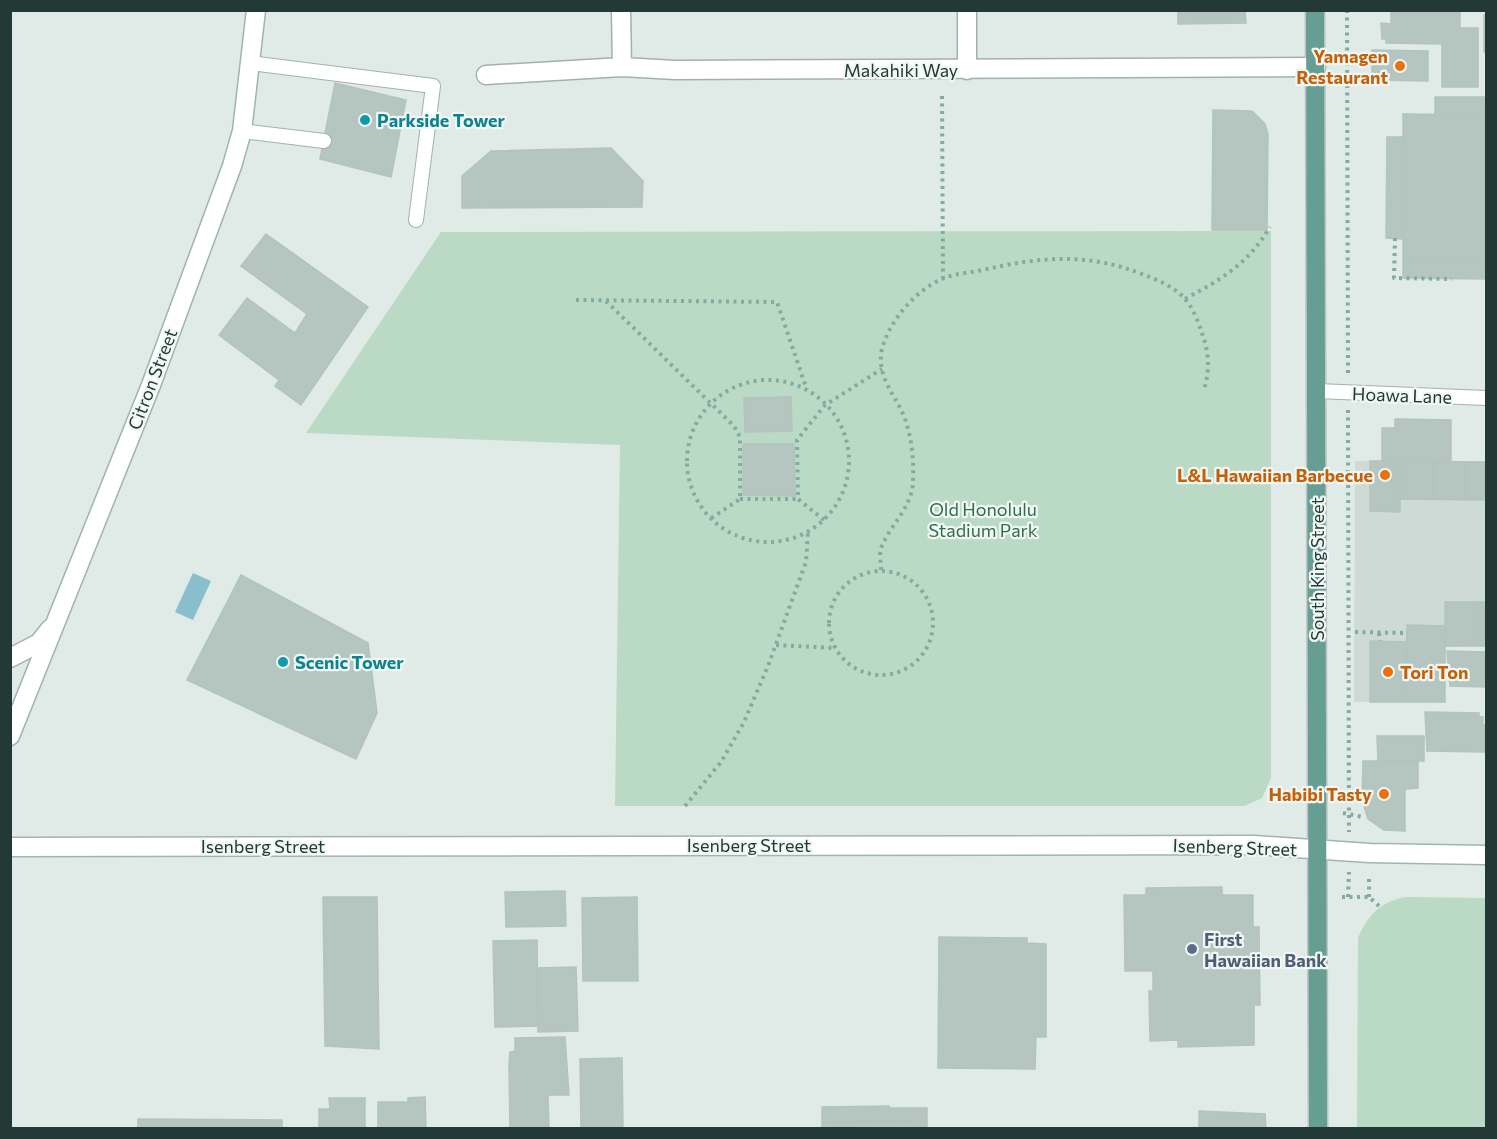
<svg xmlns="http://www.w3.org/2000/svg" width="1497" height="1139" font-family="Commissioner,sans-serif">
<rect width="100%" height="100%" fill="#e0eae6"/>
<path fill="#cedad5" d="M 1355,461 L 1486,462 L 1486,646 L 1445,647 L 1445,702 L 1354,702 Z"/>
<path fill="#badac5" d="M 1271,231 L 1271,778 L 1262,798 L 1244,806 L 615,806 L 620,445 L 306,433 L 441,232 Z
M 1406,897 L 1486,898 L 1486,1128 L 1357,1128 L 1358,938 C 1368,915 1380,902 1406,897 Z"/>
<path fill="#8abecd" d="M 193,573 L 211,581 L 193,620 L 175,612 Z"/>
<path fill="#b5c5bf" stroke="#b3c3be" stroke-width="1.5" d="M 1178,10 L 1245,10 L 1246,23 L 1178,24 Z
M 1391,10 L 1460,10 L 1460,28 L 1478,28 L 1478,87 L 1442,87 L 1442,44 L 1386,43 L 1386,39 L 1382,39 L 1381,23 L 1391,24 Z
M 1484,15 L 1486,15 L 1486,52 L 1484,52 Z
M 1372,50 L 1428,51 L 1428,81 L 1372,80 Z
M 335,83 L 406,100 L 391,177 L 320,159 Z
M 1435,97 L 1486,97 L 1486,279 L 1403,278 L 1403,239 L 1386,238 L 1387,137 L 1403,137 L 1403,114 L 1435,115 Z
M 1213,110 L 1252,111 L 1265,124 L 1268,134 L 1267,230 L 1212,230 Z
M 1403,114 L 1486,115 L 1486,260 L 1403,259 Z
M 611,148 L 643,181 L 642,207 L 462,208 L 462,176 L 491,151 Z
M 266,234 L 368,307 L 301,405 L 275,386 L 279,380 L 219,335 L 247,298 L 295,333 L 307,314 L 241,266 Z
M 791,397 L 792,431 L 745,432 L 744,398 Z
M 1395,419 L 1451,420 L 1451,462 L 1382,461 L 1382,428 L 1395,428 Z
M 743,444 L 794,444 L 795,496 L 743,495 Z
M 1370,461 L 1486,462 L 1486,500 L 1400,499 L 1400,512 L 1370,511 Z
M 1370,461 L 1400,461 L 1400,512 L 1370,511 Z
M 1400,461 L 1433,462 L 1433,499 L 1400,499 Z
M 1433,462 L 1465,462 L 1465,499 L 1433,499 Z
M 1465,462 L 1486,462 L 1486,500 L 1465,499 Z
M 241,575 L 368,643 L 377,713 L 356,759 L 187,680 Z
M 1445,602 L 1486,602 L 1486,646 L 1445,646 Z
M 1445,602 L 1475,602 L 1475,646 L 1445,646 Z
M 1475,602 L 1486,602 L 1486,646 L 1475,646 Z
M 1407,625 L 1445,626 L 1445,702 L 1406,702 Z
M 1370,641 L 1407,642 L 1406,702 L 1370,702 Z
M 1447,651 L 1486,652 L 1486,687 L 1450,686 Z
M 1425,712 L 1479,713 L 1479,717 L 1483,717 L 1483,725 L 1486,725 L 1486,752 L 1427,751 Z
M 1377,736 L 1424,736 L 1424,761 L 1378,761 Z
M 1363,761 L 1418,761 L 1418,788 L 1405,789 L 1405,831 L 1384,830 L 1368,819 L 1362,800 Z
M 1222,887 L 1222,895 L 1253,895 L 1253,927 L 1259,927 L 1260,1005 L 1254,1005 L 1254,1045 L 1178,1047 L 1178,1040 L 1150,1041 L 1149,991 L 1153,991 L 1153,971 L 1125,971 L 1124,895 L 1146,895 L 1146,888 Z
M 565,891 L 566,926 L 506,927 L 505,892 Z
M 323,897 L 377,897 L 379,1049 L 325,1046 Z
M 637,897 L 638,981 L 583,981 L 582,898 Z
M 939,937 L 1027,938 L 1027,943 L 1046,944 L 1046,1037 L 1036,1037 L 1035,1069 L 938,1068 Z
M 537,940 L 538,1026 L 495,1027 L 493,941 Z
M 576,967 L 578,1031 L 538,1032 L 537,968 Z
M 565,1037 L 569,1095 L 548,1095 L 549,1128 L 510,1128 L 509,1065 L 510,1052 L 515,1051 L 515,1038 Z
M 622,1058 L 623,1128 L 581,1128 L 580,1059 Z
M 425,1097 L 426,1128 L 378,1128 L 378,1102 L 408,1102 L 408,1098 Z
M 329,1098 L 365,1098 L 365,1128 L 319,1128 L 319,1109 L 330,1109 Z
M 889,1106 L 889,1108 L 927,1108 L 927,1128 L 929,1128 L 912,1128 L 912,1121 L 822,1123 L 822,1107 Z
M 1199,1111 L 1265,1114 L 1266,1128 L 1199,1128 Z
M 138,1119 L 282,1120 L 282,1128 L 138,1128 Z
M 912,1121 L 912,1128 L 822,1128 L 822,1123 Z"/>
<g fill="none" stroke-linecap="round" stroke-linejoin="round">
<g stroke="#a3b1ad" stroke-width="16">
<path id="lane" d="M 250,63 L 433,86 L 416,220
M 242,131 L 324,141
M 1317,391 L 1486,398"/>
</g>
<g stroke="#a3b1ad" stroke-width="21">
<path id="street" d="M 621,10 L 622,67
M 967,70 L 967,10
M 486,75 L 622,67 L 675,70 L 1316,67"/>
</g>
<g stroke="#a0b5af" stroke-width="21">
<path id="secondary" d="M 10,658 L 39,643 L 50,629
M 10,736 L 151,385 L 232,166 L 242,131 L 256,10
M 10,847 L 1254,845 L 1369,853 L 1486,855"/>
</g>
<g stroke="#bdc4c2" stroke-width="21">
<path id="primary" d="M 1315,10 L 1318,1128"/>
</g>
<path stroke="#82aca2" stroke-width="4" stroke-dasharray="3 4.5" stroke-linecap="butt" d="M 1347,10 L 1348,373
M 942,96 L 943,278
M 1395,238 L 1394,278 L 1452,279
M 1185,299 C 1223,278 1247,265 1270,227
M 576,300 L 777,302 L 807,390
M 606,301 L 734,426 L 740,437 L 740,499 L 710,519
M687 461a81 81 0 1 1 162 0a81 81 0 1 1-162 0Z
M 1348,410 L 1349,832
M 740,499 L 798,499
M 824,520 L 798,499 L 797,440 L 825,405 L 882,369
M 881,570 C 881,563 879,554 881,548 C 890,525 911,509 913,483 C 914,460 912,438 904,416 C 894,393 876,376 882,349 C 889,321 916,290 942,279 C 953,274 966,273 978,271 C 1040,257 1086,251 1147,276 C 1160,281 1176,288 1185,299 C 1194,309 1199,324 1203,336 C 1209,354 1210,371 1204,389
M829 623a52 52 0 1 1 104 0a52 52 0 1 1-104 0Z
M 1355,632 L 1407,633
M 1379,633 L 1380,641
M 776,645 L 834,648
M 685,806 L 721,762 L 744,722 L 768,666 L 806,562 L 808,533
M 1343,813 L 1363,817
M 1342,897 L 1369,897 L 1379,906
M 1348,897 L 1349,872
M 1369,897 L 1369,875"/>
<use href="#lane" stroke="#fff" stroke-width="14"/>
<use href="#street" stroke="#fff" stroke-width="18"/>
<use href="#secondary" stroke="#fff" stroke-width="18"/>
<use href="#primary" stroke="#669e93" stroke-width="18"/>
</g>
<g fill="#e8710a" stroke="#f0f7f4" stroke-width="2">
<circle cx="1400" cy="66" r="6"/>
<circle cx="1385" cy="475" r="6"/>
<circle cx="1388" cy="672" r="6"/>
<circle cx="1384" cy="794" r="6"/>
</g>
<g fill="#0f9aa8" stroke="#f0f7f4" stroke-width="2">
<circle cx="365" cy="120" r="6"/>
<circle cx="283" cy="662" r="6"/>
</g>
<circle fill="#5c6f8a" stroke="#f0f7f4" stroke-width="2" cx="1192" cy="949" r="6"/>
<g text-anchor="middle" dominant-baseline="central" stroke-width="4.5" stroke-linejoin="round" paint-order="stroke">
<g font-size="18" font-weight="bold" fill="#c56008" stroke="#f0f7f4" text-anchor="end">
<text x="1388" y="56">Yamagen<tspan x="1388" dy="21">Restaurant</tspan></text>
<text x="1373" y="475">L&amp;L Hawaiian Barbecue</text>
<text x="1400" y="672" text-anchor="start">Tori Ton</text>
<text x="1372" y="794">Habibi Tasty</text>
</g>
<g font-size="18" fill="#223935" stroke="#f0f7f4">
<text x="901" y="70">Makahiki Way</text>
<text transform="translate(152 379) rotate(-69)">Citron Street</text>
<text transform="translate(1402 395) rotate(2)">Hoawa Lane</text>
<text transform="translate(1317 569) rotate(-90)">South King Street</text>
<text x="749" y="845">Isenberg Street</text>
<text x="263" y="846">Isenberg Street</text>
<text transform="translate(1235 847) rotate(2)">Isenberg Street</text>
</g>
<g font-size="18" font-weight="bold" fill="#0d838f" stroke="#f0f7f4" text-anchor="start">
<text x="377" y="120">Parkside Tower</text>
<text x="295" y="662">Scenic Tower</text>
</g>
<g font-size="18" fill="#2e6e4b" stroke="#f0f7f4">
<text x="983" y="509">Old Honolulu<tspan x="983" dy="21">Stadium Park</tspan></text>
</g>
<g font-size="18" font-weight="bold" fill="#4e5e75" stroke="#f0f7f4" text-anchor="start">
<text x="1204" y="939">First<tspan x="1204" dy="21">Hawaiian Bank</tspan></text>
</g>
</g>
<rect width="1497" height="1139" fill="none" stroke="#223935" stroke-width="24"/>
</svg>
